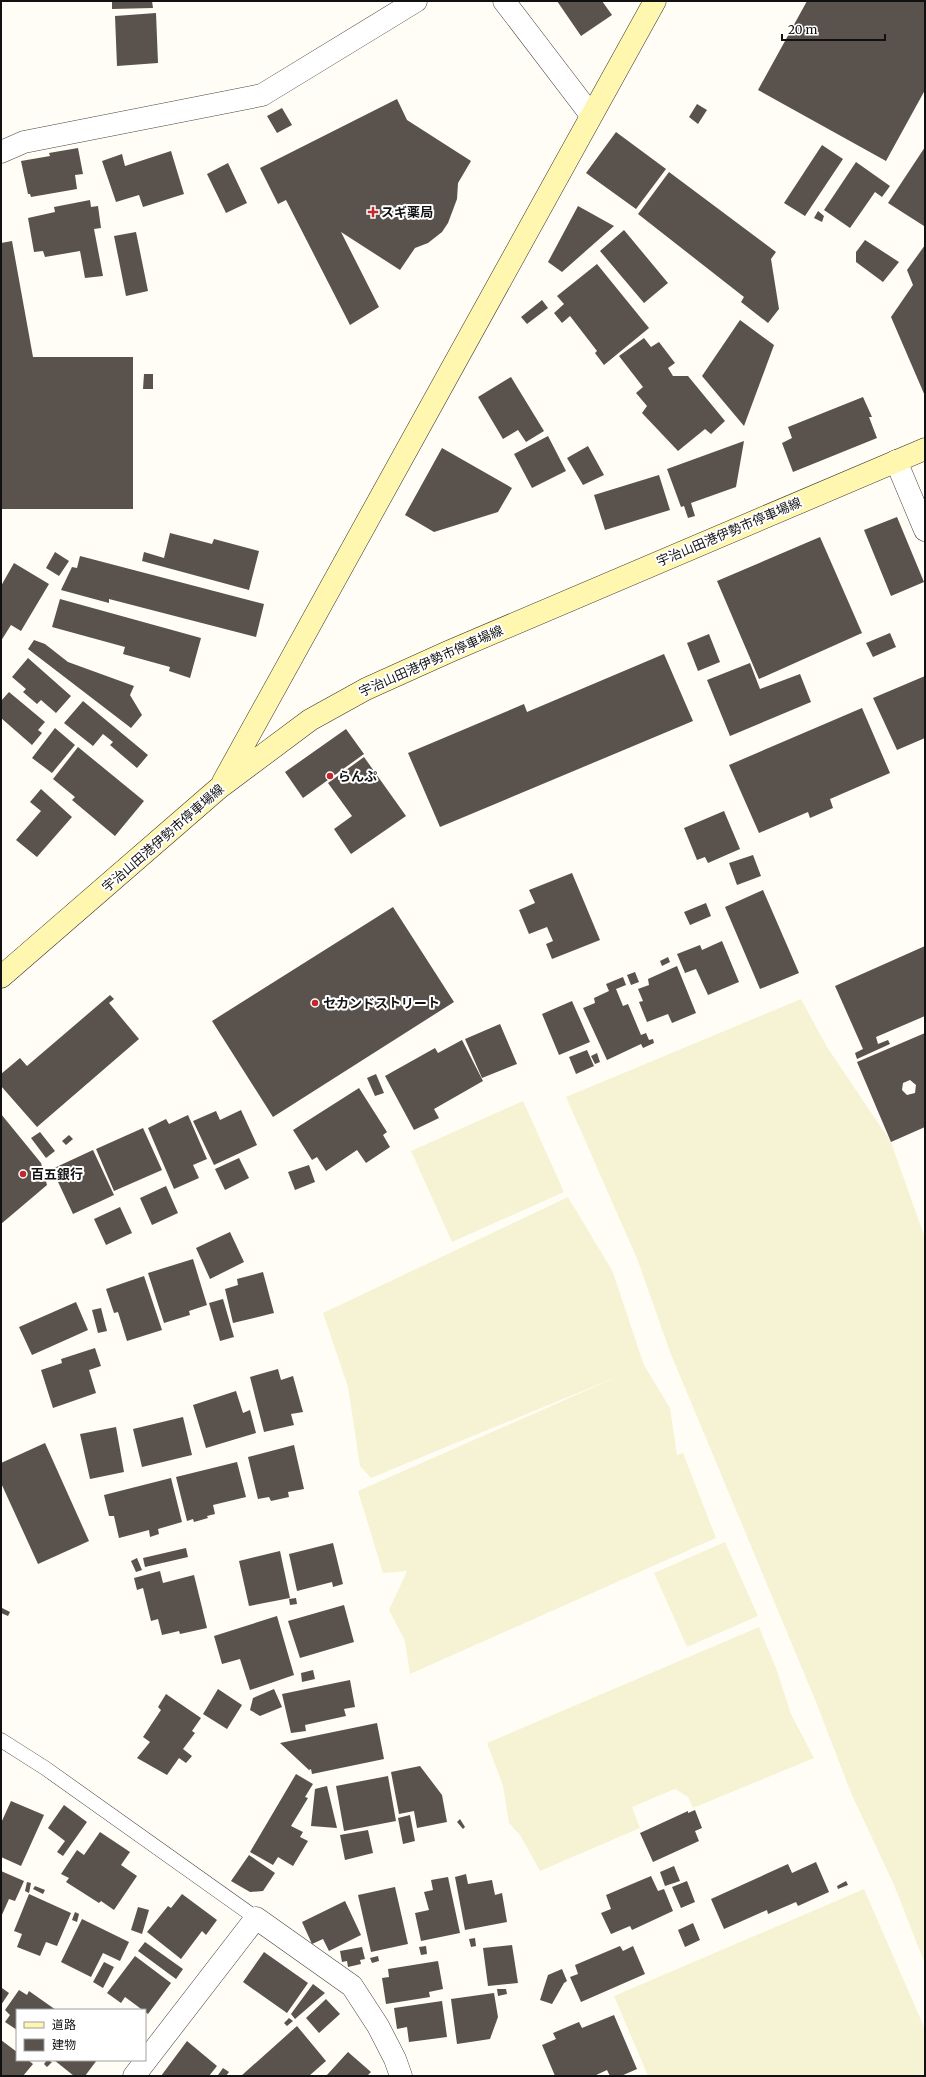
<svg xmlns="http://www.w3.org/2000/svg" width="926" height="2077" font-family="Merriweather,'Noto Sans JP',serif">
<rect width="100%" height="100%" fill="#fffdf5"/>
<path fill="#f6f3d4" d="M 801,999 L 827,1047 L 891,1142 L 925,1238 L 925,1964 L 894,1885 L 851,1793 L 816,1702 L 670,1352 L 638,1261 L 566,1097 Z
M 523,1101 L 564,1192 L 452,1242 L 411,1151 Z
M 568,1197 L 613,1272 L 644,1365 L 670,1408 L 677,1455 L 683,1453 L 716,1538 L 410,1674 L 405,1641 L 389,1610 L 407,1571 L 383,1573 L 358,1491 L 619,1376 L 371,1478 L 360,1466 L 348,1387 L 323,1313 Z
M 725,1542 L 758,1616 L 687,1647 L 654,1573 Z
M 759,1627 L 776,1668 L 791,1714 L 814,1758 L 693,1808 L 688,1797 L 675,1789 L 632,1807 L 640,1828 L 540,1871 L 520,1835 L 509,1823 L 503,1786 L 487,1743 Z
M 864,1889 L 925,2029 L 925,2076 L 648,2076 L 614,1996 Z"/>
<path fill="#5a524d" fill-rule="evenodd" d="M 112,1 L 152,1 L 153,8 L 112,9 Z
M 557,1 L 602,1 L 612,15 L 581,36 Z
M 807,1 L 925,1 L 925,90 L 886,161 L 758,90 Z
M 156,13 L 158,63 L 117,66 L 115,16 Z
M 397,99 L 407,120 L 471,161 L 458,183 L 457,199 L 448,223 L 442,232 L 428,243 L 415,248 L 400,270 L 341,232 L 379,307 L 350,325 L 286,200 L 278,204 L 260,168 Z
M 697,104 L 707,110 L 698,124 L 689,117 Z
M 282,108 L 292,125 L 277,133 L 267,116 Z
M 616,132 L 666,169 L 636,209 L 586,173 Z
M 822,145 L 843,159 L 805,216 L 784,203 Z
M 925,147 L 925,224 L 924,226 L 888,203 Z
M 78,148 L 83,174 L 75,175 L 77,189 L 31,197 L 30,194 L 28,194 L 21,161 L 50,156 L 49,153 Z
M 171,151 L 184,194 L 143,207 L 139,195 L 116,202 L 102,161 L 122,154 L 125,166 Z
M 856,162 L 890,186 L 882,197 L 875,192 L 850,228 L 824,210 Z
M 228,163 L 247,203 L 226,213 L 207,174 Z
M 669,172 L 776,252 L 771,259 L 779,309 L 768,323 L 741,302 L 744,297 L 638,214 Z
M 90,200 L 91,207 L 98,206 L 101,228 L 94,229 L 103,276 L 85,278 L 80,251 L 45,257 L 43,251 L 34,252 L 28,218 L 55,212 L 54,207 Z
M 578,206 L 614,226 L 562,272 L 548,262 Z
M 818,211 L 824,216 L 822,222 L 814,218 Z
M 624,230 L 668,283 L 644,303 L 600,251 Z
M 136,232 L 148,291 L 126,296 L 114,236 Z
M 865,240 L 899,262 L 883,282 L 856,262 L 856,252 Z
M 12,241 L 33,357 L 133,357 L 133,509 L 1,509 L 1,243 Z
M 925,245 L 925,396 L 891,317 L 913,285 L 907,270 Z
M 597,264 L 649,328 L 604,365 L 595,353 L 597,351 L 570,316 L 562,323 L 554,313 L 564,304 L 557,296 Z
M 542,300 L 548,308 L 527,324 L 521,317 Z
M 740,320 L 774,345 L 744,426 L 702,376 Z
M 644,338 L 651,347 L 659,342 L 675,363 L 668,368 L 673,376 L 688,376 L 725,421 L 711,434 L 705,429 L 678,451 L 642,413 L 647,406 L 636,393 L 643,387 L 619,356 Z
M 144,374 L 153,374 L 153,389 L 143,389 Z
M 511,377 L 544,431 L 526,442 L 518,430 L 503,439 L 478,397 Z
M 863,397 L 872,417 L 869,417 L 877,438 L 793,472 L 782,443 L 792,438 L 788,427 Z
M 548,436 L 566,471 L 532,488 L 514,454 Z
M 744,441 L 736,487 L 691,503 L 695,516 L 688,518 L 684,506 L 681,507 L 667,469 Z
M 588,446 L 604,475 L 583,485 L 567,458 Z
M 442,448 L 512,488 L 498,512 L 434,532 L 405,515 Z
M 659,475 L 670,510 L 605,530 L 594,495 Z
M 897,517 L 924,582 L 891,596 L 864,530 Z
M 170,533 L 212,544 L 214,539 L 259,551 L 249,590 L 142,561 L 144,552 L 164,558 Z
M 820,537 L 862,633 L 759,679 L 717,581 Z
M 55,552 L 69,561 L 59,576 L 46,568 Z
M 80,556 L 264,604 L 256,637 L 109,599 L 109,603 L 61,590 L 72,567 L 77,568 Z
M 14,563 L 49,584 L 21,631 L 11,625 L 1,641 L 1,586 Z
M 60,599 L 201,638 L 190,678 L 169,671 L 170,667 L 123,654 L 125,647 L 52,627 Z
M 890,633 L 896,647 L 873,657 L 866,643 Z
M 709,634 L 720,662 L 698,671 L 687,643 Z
M 34,640 L 45,644 L 68,662 L 134,686 L 130,695 L 142,715 L 131,728 L 28,649 Z
M 664,654 L 693,721 L 440,827 L 408,753 L 524,704 L 527,712 Z
M 28,658 L 71,696 L 56,713 L 41,700 L 37,704 L 23,692 L 26,689 L 12,677 Z
M 750,663 L 760,689 L 800,674 L 811,702 L 730,736 L 707,680 Z
M 925,676 L 925,738 L 897,750 L 873,698 Z
M 9,692 L 45,722 L 38,730 L 42,733 L 32,745 L 1,718 L 1,701 Z
M 83,701 L 148,755 L 137,768 L 110,745 L 113,742 L 103,734 L 93,746 L 64,723 Z
M 862,708 L 890,773 L 830,799 L 833,808 L 810,818 L 808,812 L 759,833 L 729,765 Z
M 55,728 L 75,745 L 52,773 L 32,758 Z
M 346,729 L 364,754 L 303,798 L 285,772 Z
M 78,747 L 144,801 L 115,836 L 72,800 L 75,797 L 53,779 Z
M 364,757 L 406,816 L 351,854 L 334,829 L 352,816 L 328,783 Z
M 41,789 L 72,817 L 37,857 L 16,840 L 41,811 L 30,802 Z
M 724,811 L 740,849 L 708,863 L 705,857 L 697,860 L 684,828 Z
M 753,855 L 761,876 L 737,885 L 729,863 Z
M 572,873 L 600,940 L 552,959 L 546,944 L 553,941 L 547,927 L 529,934 L 519,910 L 535,903 L 529,890 Z
M 763,890 L 799,973 L 760,989 L 725,907 Z
M 706,903 L 711,916 L 690,925 L 684,912 Z
M 393,907 L 454,1002 L 273,1117 L 212,1021 Z
M 722,941 L 739,982 L 708,995 L 696,969 L 685,973 L 677,954 L 700,945 L 702,950 Z
M 925,946 L 925,1016 L 876,1037 L 878,1044 L 888,1040 L 890,1044 L 857,1059 L 855,1053 L 863,1049 L 835,986 Z
M 668,957 L 670,962 L 662,966 L 660,961 Z
M 677,966 L 696,1013 L 672,1023 L 668,1014 L 647,1022 L 639,1002 L 643,1001 L 638,989 L 649,985 L 648,979 Z
M 635,972 L 639,982 L 631,985 L 627,975 Z
M 623,977 L 626,985 L 616,989 L 623,1006 L 628,1004 L 641,1035 L 646,1033 L 649,1040 L 653,1039 L 654,1043 L 643,1048 L 641,1044 L 607,1060 L 583,1008 L 595,1003 L 594,998 L 609,991 L 606,984 Z
M 110,995 L 114,999 L 109,1003 L 139,1039 L 37,1127 L 1,1086 L 1,1074 L 20,1058 L 27,1066 Z
M 572,1001 L 590,1042 L 559,1055 L 542,1014 Z
M 500,1024 L 517,1064 L 482,1078 L 465,1039 Z
M 925,1033 L 925,1127 L 891,1142 L 857,1062 ZM 910,1080 L 916,1085 L 915,1093 L 907,1095 L 902,1090 L 903,1083 Z
M 462,1040 L 483,1081 L 434,1109 L 439,1118 L 414,1130 L 385,1076 L 435,1048 L 438,1053 Z
M 587,1050 L 594,1066 L 576,1074 L 569,1057 Z
M 597,1053 L 600,1062 L 595,1064 L 591,1056 Z
M 376,1074 L 384,1093 L 375,1096 L 367,1078 Z
M 359,1088 L 387,1132 L 383,1135 L 390,1147 L 366,1163 L 357,1150 L 326,1171 L 317,1157 L 312,1160 L 293,1130 Z
M 241,1110 L 257,1145 L 214,1165 L 193,1121 L 216,1111 L 220,1120 Z
M 1,1114 L 41,1163 L 47,1185 L 1,1224 Z
M 188,1115 L 207,1159 L 193,1165 L 199,1178 L 174,1189 L 148,1128 L 166,1119 L 169,1124 Z
M 143,1128 L 162,1170 L 114,1191 L 96,1149 Z
M 40,1132 L 55,1151 L 46,1158 L 31,1138 Z
M 69,1135 L 73,1139 L 66,1145 L 62,1141 Z
M 93,1150 L 114,1195 L 73,1214 L 52,1169 Z
M 239,1158 L 249,1178 L 225,1190 L 215,1169 Z
M 309,1165 L 315,1182 L 295,1190 L 288,1172 Z
M 166,1186 L 178,1213 L 152,1225 L 140,1198 Z
M 120,1207 L 132,1233 L 106,1245 L 94,1219 Z
M 230,1232 L 244,1262 L 210,1279 L 196,1248 Z
M 193,1259 L 207,1305 L 189,1311 L 190,1315 L 164,1323 L 148,1273 Z
M 263,1272 L 274,1313 L 233,1323 L 225,1289 L 238,1285 L 237,1279 Z
M 144,1276 L 162,1330 L 127,1341 L 118,1312 L 114,1313 L 106,1289 Z
M 223,1299 L 234,1337 L 220,1341 L 209,1303 Z
M 76,1302 L 88,1330 L 32,1355 L 19,1327 Z
M 101,1308 L 107,1331 L 98,1333 L 92,1310 Z
M 95,1348 L 101,1366 L 89,1370 L 96,1393 L 53,1408 L 41,1370 L 62,1363 L 61,1359 Z
M 278,1369 L 281,1380 L 293,1376 L 303,1412 L 291,1414 L 294,1425 L 264,1432 L 250,1377 Z
M 236,1391 L 243,1413 L 250,1410 L 256,1433 L 206,1448 L 193,1405 Z
M 183,1417 L 192,1455 L 142,1467 L 133,1429 Z
M 116,1427 L 124,1472 L 90,1479 L 80,1434 Z
M 45,1443 L 89,1541 L 38,1564 L 1,1483 L 1,1463 Z
M 294,1445 L 304,1489 L 288,1492 L 289,1497 L 271,1501 L 269,1497 L 258,1499 L 248,1457 Z
M 237,1462 L 246,1497 L 213,1505 L 215,1514 L 207,1516 L 208,1518 L 194,1522 L 193,1519 L 187,1521 L 176,1477 Z
M 171,1478 L 182,1522 L 158,1529 L 159,1534 L 150,1537 L 149,1530 L 119,1538 L 114,1516 L 109,1516 L 104,1495 Z
M 333,1543 L 343,1584 L 333,1587 L 332,1582 L 297,1591 L 289,1554 Z
M 186,1548 L 188,1557 L 145,1567 L 143,1558 Z
M 280,1551 L 290,1598 L 249,1606 L 239,1561 Z
M 137,1558 L 142,1570 L 136,1572 L 131,1561 Z
M 160,1571 L 163,1583 L 194,1575 L 207,1628 L 180,1634 L 179,1631 L 162,1635 L 158,1619 L 151,1621 L 143,1588 L 137,1590 L 134,1578 Z
M 296,1598 L 297,1604 L 290,1605 L 289,1599 Z
M 344,1605 L 354,1642 L 300,1658 L 288,1621 Z
M 2,1608 L 10,1612 L 8,1616 L 1,1613 Z
M 277,1616 L 294,1675 L 250,1690 L 240,1659 L 222,1664 L 214,1636 Z
M 313,1670 L 315,1679 L 302,1682 L 301,1673 Z
M 350,1680 L 355,1707 L 344,1709 L 346,1716 L 305,1725 L 306,1731 L 291,1733 L 282,1694 Z
M 218,1689 L 242,1705 L 227,1729 L 203,1714 Z
M 274,1689 L 282,1707 L 260,1716 L 250,1710 L 253,1698 Z
M 166,1694 L 201,1718 L 192,1731 L 195,1733 L 183,1749 L 192,1756 L 186,1763 L 179,1758 L 167,1775 L 137,1758 L 150,1742 L 143,1737 L 161,1710 L 158,1707 Z
M 377,1723 L 384,1759 L 312,1774 L 311,1769 L 309,1770 L 280,1743 Z
M 420,1766 L 442,1795 L 447,1822 L 417,1828 L 414,1811 L 399,1814 L 391,1772 Z
M 296,1774 L 313,1784 L 305,1797 L 308,1798 L 291,1826 L 303,1832 L 300,1837 L 308,1841 L 293,1866 L 278,1857 L 273,1865 L 250,1852 Z
M 388,1776 L 396,1821 L 344,1831 L 336,1786 Z
M 327,1786 L 337,1828 L 311,1826 L 315,1789 Z
M 11,1801 L 44,1815 L 21,1866 L 1,1857 L 1,1823 Z
M 64,1805 L 87,1822 L 63,1856 L 57,1852 L 65,1841 L 48,1828 Z
M 695,1810 L 702,1828 L 695,1831 L 699,1841 L 653,1862 L 640,1833 L 688,1811 L 688,1813 Z
M 410,1815 L 415,1841 L 403,1844 L 398,1818 Z
M 460,1819 L 465,1827 L 463,1829 L 457,1822 Z
M 368,1830 L 373,1853 L 345,1860 L 340,1835 Z
M 100,1832 L 130,1852 L 121,1865 L 137,1876 L 114,1910 L 101,1901 L 99,1903 L 66,1882 L 69,1878 L 61,1874 L 77,1850 L 84,1855 Z
M 249,1855 L 275,1873 L 263,1891 L 250,1892 L 231,1881 Z
M 816,1862 L 829,1892 L 798,1906 L 796,1902 L 768,1914 L 767,1910 L 724,1929 L 711,1899 L 788,1864 L 792,1873 Z
M 674,1866 L 680,1881 L 665,1886 L 660,1872 Z
M 1,1871 L 24,1881 L 15,1901 L 9,1899 L 1,1917 Z
M 466,1874 L 468,1884 L 492,1880 L 495,1895 L 502,1893 L 507,1922 L 465,1930 L 455,1877 Z
M 651,1876 L 658,1891 L 664,1889 L 673,1911 L 632,1930 L 630,1926 L 611,1934 L 601,1913 L 611,1909 L 606,1895 Z
M 448,1877 L 460,1933 L 421,1941 L 415,1913 L 429,1910 L 424,1892 L 433,1890 L 431,1880 Z
M 687,1881 L 695,1902 L 681,1908 L 672,1887 Z
M 846,1881 L 848,1885 L 838,1889 L 837,1886 Z
M 27,1882 L 31,1883 L 29,1893 L 25,1891 Z
M 35,1886 L 45,1890 L 43,1894 L 33,1889 Z
M 395,1887 L 408,1944 L 371,1952 L 358,1895 Z
M 29,1894 L 71,1913 L 57,1946 L 46,1942 L 40,1956 L 17,1947 L 22,1934 L 14,1931 Z
M 182,1894 L 217,1920 L 206,1935 L 202,1931 L 181,1959 L 147,1932 L 168,1906 L 171,1908 Z
M 345,1901 L 361,1935 L 329,1951 L 323,1939 L 312,1944 L 302,1922 Z
M 138,1907 L 149,1910 L 142,1934 L 131,1930 Z
M 75,1912 L 79,1914 L 77,1922 L 72,1920 Z
M 82,1919 L 129,1942 L 120,1961 L 103,1953 L 91,1977 L 61,1962 Z
M 693,1923 L 700,1940 L 685,1947 L 678,1930 Z
M 475,1938 L 476,1946 L 471,1947 L 469,1939 Z
M 145,1942 L 183,1969 L 176,1979 L 138,1951 Z
M 512,1945 L 518,1983 L 488,1986 L 483,1948 Z
M 426,1946 L 427,1954 L 421,1955 L 419,1947 Z
M 620,1946 L 623,1951 L 633,1946 L 645,1974 L 581,2002 L 570,1977 L 578,1974 L 575,1965 Z
M 362,1947 L 365,1959 L 360,1960 L 361,1964 L 348,1967 L 347,1961 L 342,1962 L 340,1951 Z
M 264,1952 L 308,1983 L 287,2013 L 243,1982 Z
M 135,1956 L 171,1983 L 148,2014 L 125,1997 L 121,2003 L 107,1993 Z
M 378,1956 L 379,1961 L 372,1963 L 370,1958 Z
M 438,1961 L 443,1989 L 429,1992 L 430,1997 L 386,2004 L 382,1978 L 389,1977 L 388,1969 Z
M 104,1962 L 114,1967 L 103,1988 L 93,1982 Z
M 562,1969 L 567,1981 L 564,1983 L 552,2004 L 540,2000 L 548,1975 Z
M 313,1984 L 325,1993 L 295,2019 L 291,2014 Z
M 2,1988 L 9,1993 L 1,2005 L 1,1989 Z
M 497,1989 L 506,1989 L 507,1994 L 498,1996 Z
M 19,1990 L 27,1995 L 29,1991 L 56,2010 L 17,2010 L 17,2030 L 5,2022 L 10,2015 L 5,2010 Z
M 494,1993 L 498,2017 L 490,2039 L 457,2044 L 451,1999 Z
M 326,1999 L 340,2014 L 319,2033 L 306,2018 Z
M 442,2001 L 447,2037 L 409,2042 L 407,2027 L 397,2029 L 394,2008 Z
M 614,2015 L 637,2069 L 621,2076 L 610,2076 L 607,2070 L 594,2076 L 555,2076 L 542,2045 L 556,2039 L 553,2033 L 579,2022 L 582,2028 Z
M 289,2018 L 293,2021 L 287,2026 L 284,2023 Z
M 297,2026 L 326,2061 L 309,2076 L 241,2076 Z
M 1,2040 L 17,2052 L 17,2060 L 28,2060 L 33,2064 L 23,2076 L 1,2076 Z
M 187,2041 L 217,2066 L 209,2076 L 161,2076 Z
M 348,2052 L 371,2072 L 367,2076 L 326,2076 Z
M 47,2060 L 52,2062 L 47,2067 L 44,2064 Z
M 54,2060 L 97,2060 L 85,2076 L 74,2076 Z
M 223,2068 L 229,2072 L 226,2076 L 218,2075 Z"/>
<g fill="none" stroke-linecap="round" stroke-linejoin="round">
<g stroke="#444" stroke-width="15">
<path id="lane" d="M 1,1740 L 45,1768 L 256,1918"/>
</g>
<g stroke="#444" stroke-width="23">
<path id="street" d="M 504,1 L 591,115
M 1,152 L 24,142 L 262,95 L 416,1
M 896,461 L 925,530
M 134,2076 L 256,1918 L 352,1986 L 378,2026 L 395,2059 L 401,2076"/>
</g>
<g stroke="#333" stroke-width="23">
<path id="secondary" d="M 223,782 L 655,1
M 1,977 L 219,788 L 310,720 L 366,689 L 448,652 L 925,449"/>
</g>
<use href="#lane" stroke="#fff" stroke-width="14"/>
<use href="#street" stroke="#fff" stroke-width="22"/>
<use href="#secondary" stroke="#fff6b0" stroke-width="22"/>
</g>
<g fill="#c4262e" stroke="#fff" stroke-width="1.5">
<path d="M371 206h4v4h4v4h-4v4h-4v-4h-4v-4h4z"/>
<circle cx="330" cy="776" r="4"/>
<circle cx="315" cy="1003" r="4"/>
<circle cx="23" cy="1174" r="4"/>
</g>
<g text-anchor="middle" dominant-baseline="central" stroke-width="4" stroke-linejoin="round" paint-order="stroke">
<g font-size="13" font-weight="bold" fill="#111" stroke="#fff" text-anchor="start">
<text x="381" y="212">スギ薬局</text>
<text x="338" y="776">らんぷ</text>
<text x="323" y="1003">セカンドストリート</text>
<text x="31" y="1174">百五銀行</text>
</g>
<g font-size="13" fill="#111" stroke="#fff">
<text transform="translate(729 532) rotate(-23)">宇治山田港伊勢市停車場線</text>
<text transform="translate(431 661) rotate(-24)">宇治山田港伊勢市停車場線</text>
<text transform="translate(163 838) rotate(-41)">宇治山田港伊勢市停車場線</text>
</g>
</g>
<rect width="926" height="2077" fill="none" stroke="#111111" stroke-width="4"/>
<rect x="16" y="2009" width="130" height="52" fill="#ffffff" stroke="#a0a0a0"/>
<rect x="24" y="2022" width="20" height="6" fill="#fff6b0" stroke="#a0a0a0"/>
<text x="52" y="2029" font-size="12" fill="#111111">道路</text>
<rect x="24" y="2039" width="20" height="12" fill="#5a524d" stroke="#a0a0a0"/>
<text x="52" y="2049" font-size="12" fill="#111111">建物</text>
<path d="M782 34v6h103v-6" fill="none" stroke="#111111" stroke-width="2"/>
<text x="788" y="34" font-size="12" fill="#111111" stroke="#ffffff" stroke-width="3" paint-order="stroke">20 m</text>
</svg>
